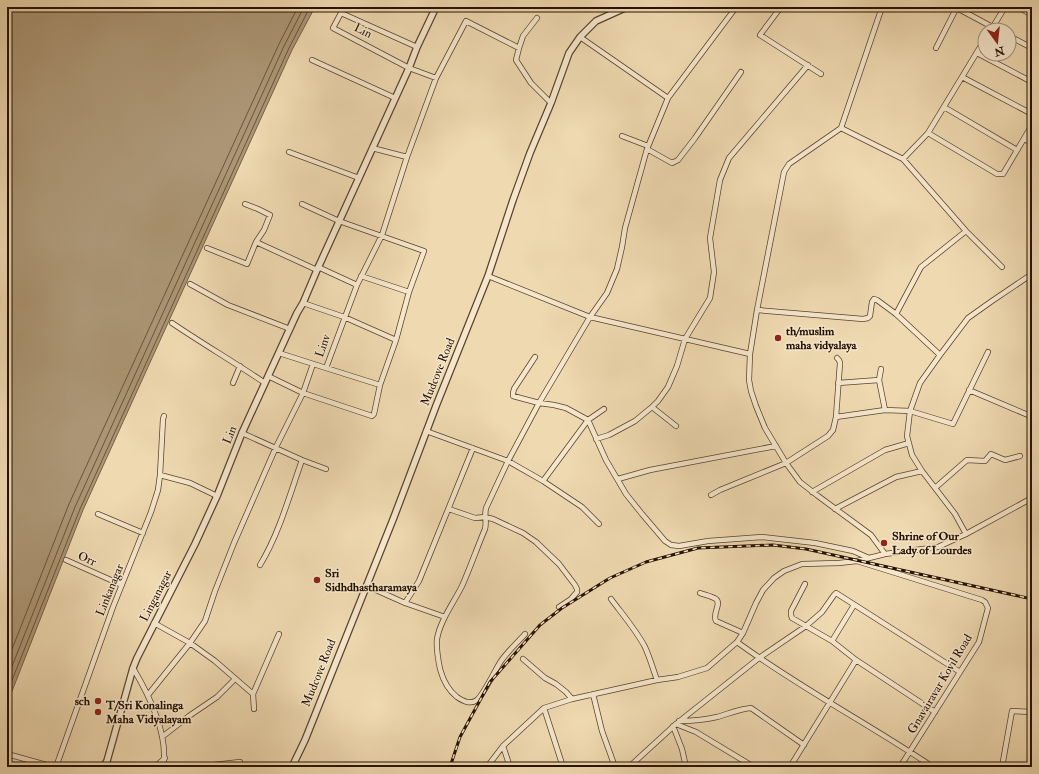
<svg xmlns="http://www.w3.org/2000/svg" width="1039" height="774" font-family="'IM FELL Double Pica',serif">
<rect width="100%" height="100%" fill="#efd9b0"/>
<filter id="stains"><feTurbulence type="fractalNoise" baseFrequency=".005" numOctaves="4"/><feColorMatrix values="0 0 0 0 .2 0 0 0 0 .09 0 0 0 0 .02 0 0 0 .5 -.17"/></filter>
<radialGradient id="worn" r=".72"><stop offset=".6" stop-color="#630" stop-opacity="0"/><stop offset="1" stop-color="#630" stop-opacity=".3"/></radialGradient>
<path fill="#ab9574" stroke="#766146" d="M 7,7 L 315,7 L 292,50 L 83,510 L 7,704 Z"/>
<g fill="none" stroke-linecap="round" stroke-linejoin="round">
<path stroke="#68543a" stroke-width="1" d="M 7,662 L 69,504 L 279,44 L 298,7
M 7,679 L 75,507 L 284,46 L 304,7
M 7,693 L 80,509 L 289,48 L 310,7"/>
<g stroke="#58442c" stroke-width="6">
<path id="minor" d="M 781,7 L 760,35 L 821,74
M 882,7 L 841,128 L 789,164 L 784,172 L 757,310 L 750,354 L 749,380 L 751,391 L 756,406 L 765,428 L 786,463 L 800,482 L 818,496 L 871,535 L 885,554
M 1018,7 L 1032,15
M 957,8 L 998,30
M 537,18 L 523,36 L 519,48 L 516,60 L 531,83 L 551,103
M 991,30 L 1005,7
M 1009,36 L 1032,48
M 580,37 L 668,98
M 417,47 L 341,13 L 333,28 L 409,68 L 436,78
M 936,48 L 957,7
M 977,53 L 1032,82
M 312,60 L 395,98
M 962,77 L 1032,114
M 944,107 L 1017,150
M 841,128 L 903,159 L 966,231 L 1002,267
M 928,133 L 997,174 L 1003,174 L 1032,125
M 622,136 L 648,146
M 1024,139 L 1032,143
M 647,149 L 672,163 L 678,160 L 695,138 L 741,72
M 289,152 L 359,178
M 407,157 L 436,78 L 466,21 L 519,48
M 903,159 L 928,133 L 985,39
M 245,204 L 258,209 L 270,215 L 264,230 L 256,242 L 317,270
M 302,204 L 339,221 L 424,251 L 409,292 L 396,340 L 344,317 L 303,303
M 207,248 L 247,264 L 256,242
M 318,267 L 357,285
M 361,276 L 409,292
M 488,276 L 590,317 L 750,354
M 190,284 L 228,305 L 290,329
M 757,310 L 863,319 L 868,318 L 870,316 L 872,302 L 874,299 L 877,300 L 896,314 L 940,355
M 896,314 L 921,267 L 966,231
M 172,323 C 203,344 234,362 265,383
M 279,353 L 326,368 L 357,285 L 382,235 L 407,157 L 372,148
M 535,357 L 514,389 L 513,393 L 513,396 L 539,403 L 554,405 L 566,408 L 588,420 L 606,460 L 626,494 L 642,514 L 665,541 L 671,545 L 679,546 L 708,541 L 762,537 L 815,543 L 853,551 L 869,558
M 313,364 L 303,393 L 372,416 L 374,414 L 380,385
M 326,368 L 380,385 L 396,340
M 881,369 L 879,380 L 885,410
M 233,383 L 240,366
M 838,383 L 879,380
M 969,390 L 1028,415
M 652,407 L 676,426
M 836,417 L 885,410 L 910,411 L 953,424 L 988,352
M 426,431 L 508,461 L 543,481 L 582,507 L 599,524
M 242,433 L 302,460 C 290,494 279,534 260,565
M 596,439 L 609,435 L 635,421 L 652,407 L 658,401 L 668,387 L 677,366 L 685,339 L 710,298 L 714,272 L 710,238 L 720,180 L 729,158 L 808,65
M 302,460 L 326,469
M 160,475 L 190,483 L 217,496
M 618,479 L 650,470 L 776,446
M 543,481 L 588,420 L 604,409
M 935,488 L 967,460 L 985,461 L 991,454 L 1005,460 L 1020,456
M 812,492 L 885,450 L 909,443
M 711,495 L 720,490 L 786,463 L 828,436 L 833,430 L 836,417 L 840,363 L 839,360 L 837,358
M 449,509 L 475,518 L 485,517 L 493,519 L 523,533 L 536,542 L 559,564 L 575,585 L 577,589 L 577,592 L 571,599 L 559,607
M 835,509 L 896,477 L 922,471
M 98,514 L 143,533
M 966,534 L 1032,498
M 66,560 L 122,585
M 857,561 L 982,600 L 985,602 L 988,608 L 979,642 L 900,767
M 805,584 L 791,611 L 791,615 L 792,618 L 832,641 L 856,660 L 935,712
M 367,586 L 405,603 L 445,617
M 700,593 C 705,595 711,596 716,599 C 722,604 712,613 716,621 L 743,633
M 611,599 C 623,615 636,630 645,647 C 650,658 653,669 657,680
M 405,603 L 419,581 L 473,448
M 154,623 L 190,643 L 215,661 L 253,694
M 525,634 C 517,643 508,651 501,661 C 495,670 484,694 477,700 C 470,705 463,701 457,697 C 448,690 443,680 440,669 C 438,659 436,649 437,639 C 440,621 454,602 462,586 C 470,568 477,548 485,529 C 487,522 484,516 486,508 L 508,461 L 539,403 L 590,317 L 607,293 L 617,269 L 622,247 L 625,228 L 647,149 L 668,98 L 734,10 L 734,7
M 832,641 L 854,605
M 737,642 C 800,688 869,724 933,767
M 523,659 L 545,678 L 556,684 L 566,692 L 572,699
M 133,668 C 149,695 169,735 163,767
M 593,694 L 602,731 L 615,767
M 148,695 L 190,643 L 205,621 L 215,591 L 234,543 L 276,447 L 303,393 L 268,376
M 544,708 L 563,767
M 254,709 L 253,694 L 279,634
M 679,721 C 692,721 704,720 717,717 C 728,714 739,709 751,708 L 804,745
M 676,724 L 696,732 L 754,767
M 673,726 L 682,749 L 686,767
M 162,737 L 189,716 L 217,697 L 235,679
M 503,746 L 510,767
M 7,754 L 54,767
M 56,767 L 113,607 L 151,512 L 158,490 L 160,475 L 163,419 L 164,416
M 155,767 L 165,758
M 195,767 L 240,762
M 487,767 L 503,746 L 544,708 L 572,699 L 657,680 L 678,677 L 707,668 L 737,642 L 743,633 L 756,603 L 763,590 L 774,578 L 784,571 L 802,564 L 839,563 L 857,561 L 885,554 L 938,547 L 966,534 L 955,514 L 922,471 L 912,455 L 907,436 L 910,411 L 920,383 L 940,355 L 968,318 L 992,301 L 1032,274
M 629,767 L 676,724 L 759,658 L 806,626 L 822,612 L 834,595 L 836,593 L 960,672
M 790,767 L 856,660
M 1002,767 L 1012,711 L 1032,712"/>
</g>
<g stroke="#58442c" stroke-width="8">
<path id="tertiary" d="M 103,767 L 107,761 L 133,668 L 137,658 L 195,544 L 217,496 L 242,433 L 297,313 L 303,303 L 317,270 L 409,68 L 417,47 L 436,7
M 292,767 L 305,740 L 394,517 L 436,406 L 488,276 L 513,200 L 530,153 L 551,103 L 569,53 L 580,37 L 596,21 L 627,7"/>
</g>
<use href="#minor" stroke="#f5e6cc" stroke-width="4.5"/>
<use href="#tertiary" stroke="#f5e6cc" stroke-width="5.5"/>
<g stroke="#261200" stroke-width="3">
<path id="rail" d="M 450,767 L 460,737 L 490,682 L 540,625 L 562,608 L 610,578 L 646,562 L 698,548 L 773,545 L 806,549 L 1032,599"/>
</g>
<use href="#rail" stroke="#f5e6cc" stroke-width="1.5" stroke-dasharray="4.5" stroke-linecap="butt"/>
</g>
<g fill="#8f2418" stroke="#f5e6cc" stroke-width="1.5">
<circle cx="778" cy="338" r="4"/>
<circle cx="884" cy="543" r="4"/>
<circle cx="317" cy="580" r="4"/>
<circle cx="98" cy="701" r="4"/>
<circle cx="98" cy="712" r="4"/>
</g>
<g text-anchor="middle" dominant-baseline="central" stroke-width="3" stroke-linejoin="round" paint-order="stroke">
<g font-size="12" fill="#261200" stroke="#f5e6cc">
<text transform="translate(363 31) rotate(27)">Lin</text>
<text transform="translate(323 346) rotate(-71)">Linv</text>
<text transform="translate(438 372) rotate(-68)">Mudcove Road</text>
<text transform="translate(230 435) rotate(-67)">Lin</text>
<text transform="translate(87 559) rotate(24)">Orr</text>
<text transform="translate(110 590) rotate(-68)">Linkanagar</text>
<text transform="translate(156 596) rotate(-63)">Linganagar</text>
<text transform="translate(319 673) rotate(-68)">Mudcove Road</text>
<text transform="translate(940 684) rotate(-59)">Gnavairavar Kovil Road</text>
</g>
<g font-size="12" font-weight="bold" fill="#261200" stroke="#f5e6cc" text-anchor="start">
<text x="786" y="331">th/muslim<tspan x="786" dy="14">maha vidyalaya</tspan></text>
<text x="892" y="536">Shrine of Our<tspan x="892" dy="14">Lady of Lourdes</tspan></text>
<text x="325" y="573">Sri<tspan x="325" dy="14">Sidhdhastharamaya</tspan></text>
<text x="90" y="701" text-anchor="end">sch</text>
<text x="106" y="705">T/Sri Konalinga<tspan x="106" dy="14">Maha Vidyalayam</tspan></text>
</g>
</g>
<rect width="1039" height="774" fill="none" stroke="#efd9b0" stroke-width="24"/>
<rect x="8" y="8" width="1023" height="758" fill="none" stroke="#261200" stroke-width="2"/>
<rect x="12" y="12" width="1015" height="750" fill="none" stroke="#261200"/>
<g transform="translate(997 42) rotate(165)"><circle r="19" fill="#f5e6cc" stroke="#a2917a"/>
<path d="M0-3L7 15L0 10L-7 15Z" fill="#8f2418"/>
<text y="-6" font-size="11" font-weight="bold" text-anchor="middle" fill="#261200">N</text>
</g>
<rect width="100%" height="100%" filter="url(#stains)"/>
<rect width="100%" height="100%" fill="url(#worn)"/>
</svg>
